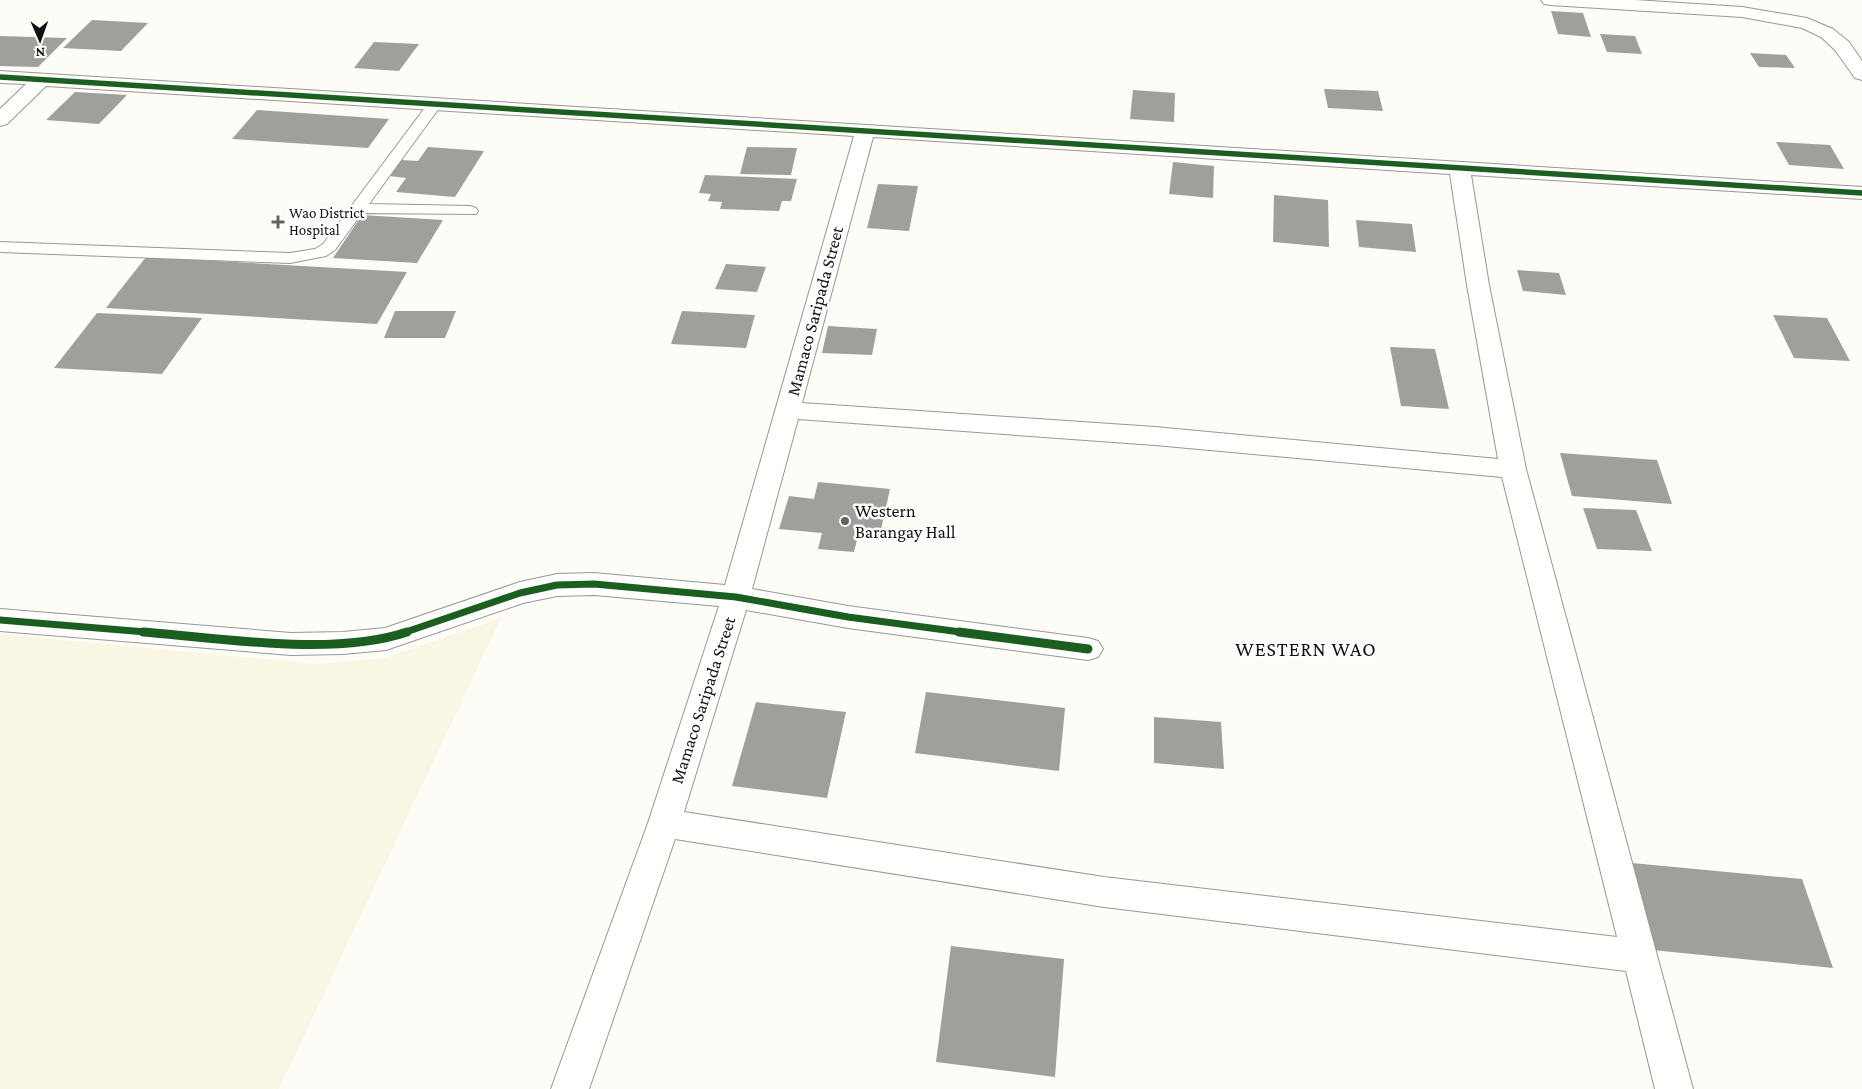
<svg xmlns="http://www.w3.org/2000/svg" width="1862" height="1089" font-family="'Crimson Pro',serif">
<rect width="100%" height="100%" fill="#fdfcf7"/>
<path fill="#f9f7e4" d="M 501,618 L 279,1089 L 0,1089 L 0,634 L 316,664 L 385,658 Z"/>
<path fill="#a19f9c" d="M 1551,11 L 1583,13 L 1591,37 L 1558,34 Z
M 92,20 L 148,23 L 121,51 L 63,48 Z
M 1600,34 L 1635,36 L 1642,54 L 1607,52 Z
M 0,36 L 67,38 L 38,67 L 0,66 Z
M 374,42 L 419,44 L 399,71 L 354,68 Z
M 1750,53 L 1786,55 L 1795,68 L 1759,67 Z
M 1324,89 L 1378,91 L 1383,111 L 1328,108 Z
M 1133,90 L 1175,93 L 1174,122 L 1130,119 Z
M 75,92 L 127,95 L 99,124 L 46,120 Z
M 257,110 L 389,119 L 368,148 L 232,139 Z
M 1776,142 L 1830,145 L 1844,169 L 1789,165 Z
M 428,147 L 484,151 L 455,197 L 396,192 L 406,178 L 389,176 L 401,160 L 418,161 Z
M 747,147 L 797,148 L 791,175 L 740,174 Z
M 1173,162 L 1214,166 L 1213,198 L 1169,194 Z
M 705,175 L 797,179 L 791,201 L 782,201 L 779,211 L 720,209 L 722,202 L 708,201 L 711,194 L 699,193 Z
M 878,184 L 918,186 L 909,231 L 867,228 Z
M 1274,195 L 1328,200 L 1329,247 L 1273,242 Z
M 362,215 L 443,220 L 417,263 L 333,258 Z
M 1356,220 L 1412,224 L 1416,252 L 1359,247 Z
M 146,257 L 407,272 L 377,324 L 106,308 Z
M 726,264 L 766,267 L 757,292 L 715,289 Z
M 1517,270 L 1559,273 L 1566,295 L 1523,291 Z
M 395,311 L 456,311 L 445,338 L 384,338 Z
M 682,311 L 755,315 L 746,348 L 671,344 Z
M 97,313 L 202,318 L 162,374 L 54,368 Z
M 1773,315 L 1827,318 L 1850,361 L 1794,358 Z
M 828,326 L 877,329 L 872,355 L 822,353 Z
M 1390,347 L 1435,349 L 1449,409 L 1401,406 Z
M 1560,453 L 1657,460 L 1672,504 L 1572,496 Z
M 818,482 L 890,489 L 879,538 L 858,536 L 854,552 L 818,549 L 822,533 L 779,529 L 789,496 L 814,499 Z
M 1583,508 L 1636,510 L 1652,551 L 1597,549 Z
M 926,692 L 1065,708 L 1059,771 L 915,753 Z
M 756,702 L 846,712 L 827,798 L 732,786 Z
M 1154,717 L 1221,722 L 1224,769 L 1154,763 Z
M 1621,862 L 1802,879 L 1833,968 L 1642,949 Z
M 951,946 L 1064,959 L 1055,1077 L 936,1062 Z"/>
<g fill="none" stroke-linecap="round" stroke-linejoin="round">
<g stroke="#979795" stroke-width="2">
<path id="lane" d="M 435,100 L 440,101 L 442,104 L 369,204 L 470,206 L 476,208 L 478,211 L 476,214 L 362,213 L 335,250 L 326,256 L 290,263 L 0,252 L 0,242 L 290,253 L 315,249 L 323,244 L 430,101 Z"/>
</g>
<g stroke="#979795" stroke-width="2">
<path id="street" d="M 1541,0 L 1635,0 L 1742,7 L 1807,18 L 1833,29 L 1849,42 L 1862,61 L 1862,80 L 1855,78 L 1835,50 L 1821,37 L 1802,28 L 1742,17 L 1550,5 L 1544,4 Z
M 0,71 L 1862,187 L 1862,199 L 1471,175 L 1489,285 L 1526,469 L 1693,1089 L 1655,1089 L 1626,971 L 1104,907 L 675,839 L 589,1089 L 551,1089 L 648,823 L 719,606 L 594,595 L 557,596 L 523,603 L 386,650 L 343,654 L 291,655 L 0,631 L 0,609 L 291,633 L 343,632 L 385,628 L 520,582 L 557,574 L 594,573 L 725,585 L 854,136 L 46,86 L 7,124 L 0,126 L 0,109 L 26,84 L 0,83 ZM 873,137 L 1450,174 L 1467,285 L 1498,459 L 1155,427 L 802,403 ZM 798,419 L 1155,445 L 1502,477 L 1617,937 L 1104,877 L 684,812 L 746,610 L 848,628 L 1088,660 L 1098,657 L 1103,649 L 1098,641 L 1088,638 L 848,606 L 752,589 Z"/>
</g>
<use href="#lane" fill="#fffffe" fill-rule="evenodd"/>
<use href="#street" fill="#fffffe" fill-rule="evenodd"/>
<g stroke="#fff" stroke-width="8">
<path id="cycleway-far2" d="M 0,77 L 1862,193"/>
</g>
<g stroke="#fff" stroke-width="10">
<path id="cycleway-far1" d="M 0,620 L 158,633
M 403,633 L 520,593 L 557,585 L 594,584 L 736,597 L 848,617 L 968,633"/>
</g>
<g stroke="#fff" stroke-width="12">
<path id="cycleway" d="M 143,632 C 221,638 333,657 407,632
M 959,632 L 1088,649"/>
</g>
<use href="#cycleway-far2" stroke="#1b5e20" stroke-width="5.5"/>
<use href="#cycleway-far1" stroke="#1b5e20" stroke-width="7"/>
<use href="#cycleway" stroke="#1b5e20" stroke-width="9"/>
</g>
<g fill="#646362" stroke="#fff" stroke-width="2">
<path d="M275.5 214.5h5v5h5v5h-5v5h-5v-5h-5v-5h5z"/>
<circle cx="845" cy="521" r="5"/>
</g>
<g text-anchor="middle" dominant-baseline="central" stroke-width="5" stroke-linejoin="round" paint-order="stroke">
<g font-size="15" fill="#111" stroke="#fff" text-anchor="start">
<text x="289" y="213">Wao District<tspan x="289" dy="17">Hospital</tspan></text>
</g>
<g font-size="18" fill="#111" stroke="#fff">
<text transform="translate(815 311) rotate(-75)">Mamaco Saripada Street</text>
<text transform="translate(703 700) rotate(-72)">Mamaco Saripada Street</text>
</g>
<g font-size="18" fill="#111" stroke="#fff" text-anchor="start">
<text x="855" y="511">Western<tspan x="855" dy="21">Barangay Hall</tspan></text>
</g>
<g font-size="20" letter-spacing="1" fill="#111" stroke="#fff">
<text x="1306" y="649">WESTERN WAO</text>
</g>
</g>
<g transform="translate(40 40) rotate(178)" stroke="#ffffff" stroke-width="4" paint-order="stroke">
<path d="M0-4L9 19L0 12L-9 19Z" fill="#111111"/>
<text y="-8" font-size="14" font-weight="bold" text-anchor="middle" fill="#111111">N</text>
</g>
</svg>
